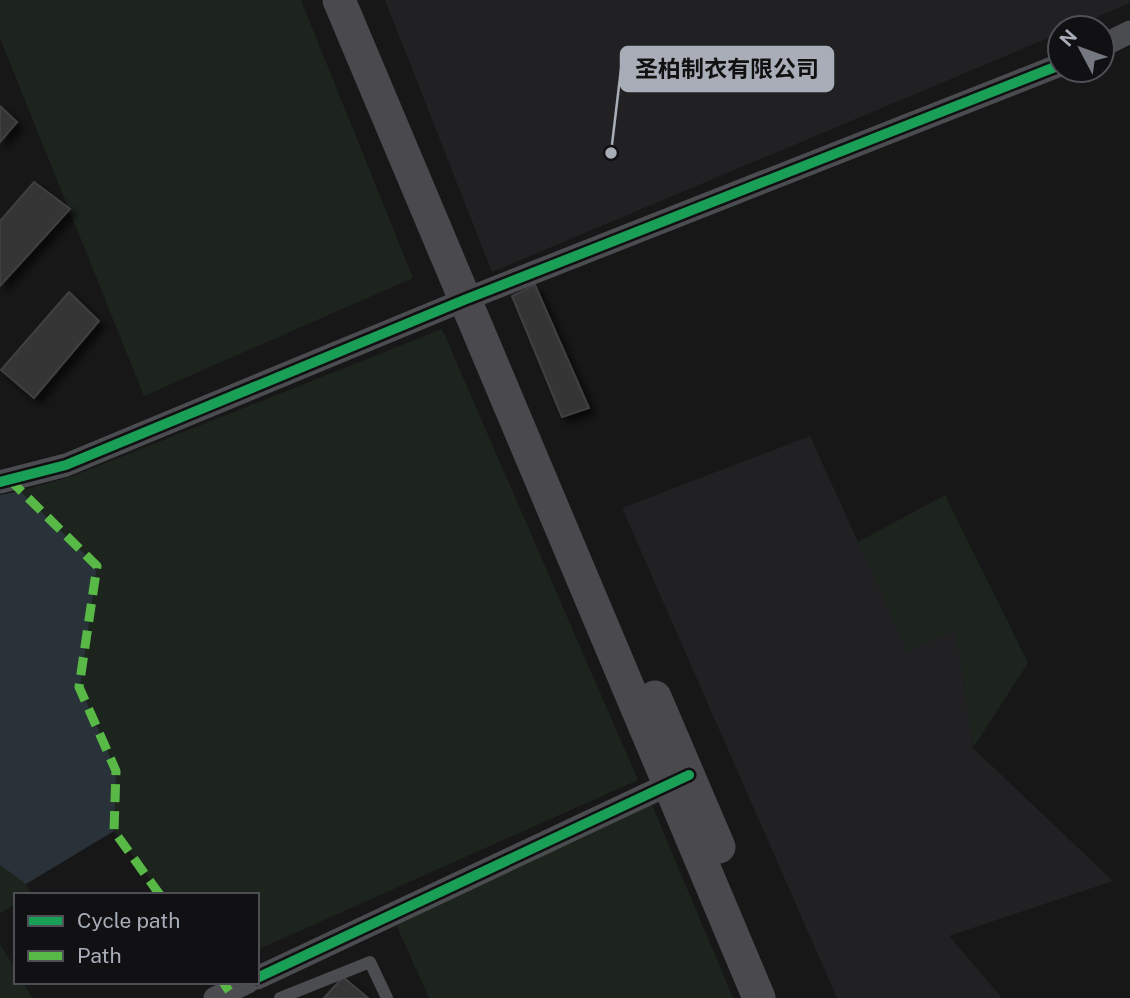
<svg xmlns="http://www.w3.org/2000/svg" width="1130" height="998" font-family="'Public Sans','Noto Sans SC',sans-serif">
<defs>
<filter id="shadow"><feDropShadow dx="6" dy="6" stdDeviation="3.5" flood-color="#0009"/></filter>
</defs>
<rect width="100%" height="100%" fill="#171717"/>
<path fill="#212123" d="M 385,0 L 1130,0 L 1130,3 L 1071,28 L 1060,28 L 1060,33 L 492,272 Z
M 810,436 L 908,652 L 956,629 L 973,748 L 1113,881 L 949,936 L 1002,998 L 837,998 L 622,508 Z"/>
<path fill="#1d241e" d="M 0,0 L 301,0 L 413,278 L 144,396 L 0,38 Z
M 442,329 L 638,780 L 257,950 L 257,895 L 162,895 L 114,831 L 116,771 L 79,687 L 97,566 L 20,491 L 73,476 Z
M 945,495 L 1028,663 L 973,748 L 956,630 L 908,652 L 858,542 Z
M 647,793 L 733,998 L 429,998 L 398,929 L 396,912 Z
M 0,865 L 26,884 L 31,895 L 16,895 L 16,904 L 0,913 Z
M 0,944 L 16,970 L 16,982 L 23,982 L 32,998 L 0,998 Z"/>
<path fill="#2a3239" d="M 20,491 L 97,566 L 80,687 L 116,771 L 114,831 L 26,884 L 0,865 L 0,495 Z"/>
<path fill="#353536" stroke="#3f4043" stroke-width="2" filter="url(#shadow)" d="M 0,106 L 17,122 L 0,142 Z
M 34,182 L 70,209 L 0,286 L 0,221 Z
M 535,285 L 589,408 L 562,417 L 512,296 Z
M 69,292 L 99,321 L 34,398 L 1,370 Z
M 343,977 L 368,998 L 324,998 Z"/>
<g fill="none" stroke-linecap="round" stroke-linejoin="round">
<path stroke="#4b4c50" stroke-width="12" d="M 280,998 L 370,962 L 387,998"/>
<path stroke="#4b4c50" stroke-width="23" d="M 1102,46 L 1130,32
M 0,482 L 66,465 L 464,300 L 1060,65
M 257,978 L 682,778
M 215,998 L 248,982"/>
<path stroke="#4a4a4e" stroke-width="33" d="M 339,0 L 759,998
M 655,697 L 719,847"/>
<path stroke="#58b947" stroke-width="9" stroke-dasharray="18 9" stroke-linecap="butt" d="M 9,479 L 97,566 L 79,687 L 116,771 L 114,831 L 160,895
M 223,982 L 229,991"/>
<g stroke="#111113" stroke-width="15">
<path id="cycleway" d="M 0,482 L 66,465 L 464,300 L 1060,65
M 257,978 L 689,775"/>
</g>
<use href="#cycleway" stroke="#1a9f57" stroke-width="10"/>
</g>
<path fill="none" stroke="#a8adb8" stroke-width="2.5" d="M611 153L621 69"/>
<circle fill="#a8adb8" stroke="#111113" stroke-width="2.5" cx="611" cy="153" r="7"/>
<rect fill="#a8adb8" stroke="#a8adb8" stroke-width="2.5" x="621" y="47" width="212" height="44" rx="7"/>
<g font-size="23" text-anchor="middle" font-weight="bold" fill="#111">
<text x="727" y="77">圣柏制衣有限公司</text>
</g>
<rect x="14" y="893" width="245" height="91" fill="#111113" stroke="#4d4f55" stroke-width="2"/>
<rect x="28" y="916" width="35" height="10" fill="#1a9f57" stroke="#4d4f55" stroke-width="2"/>
<text x="77" y="928" font-size="21" fill="#a8adb8">Cycle path</text>
<rect x="28" y="951" width="35" height="10" fill="#58b947" stroke="#4d4f55" stroke-width="2"/>
<text x="77" y="963" font-size="21" fill="#a8adb8">Path</text>
<g transform="translate(1081 49) rotate(311)"><circle r="33" fill="#111113" stroke="#4d4f55" stroke-width="2"/>
<path d="M0-5L12 26L0 18L-12 26Z" fill="#757880"/>
<text y="-10" font-size="19" font-weight="bold" text-anchor="middle" fill="#a8adb8">N</text>
</g>
</svg>
